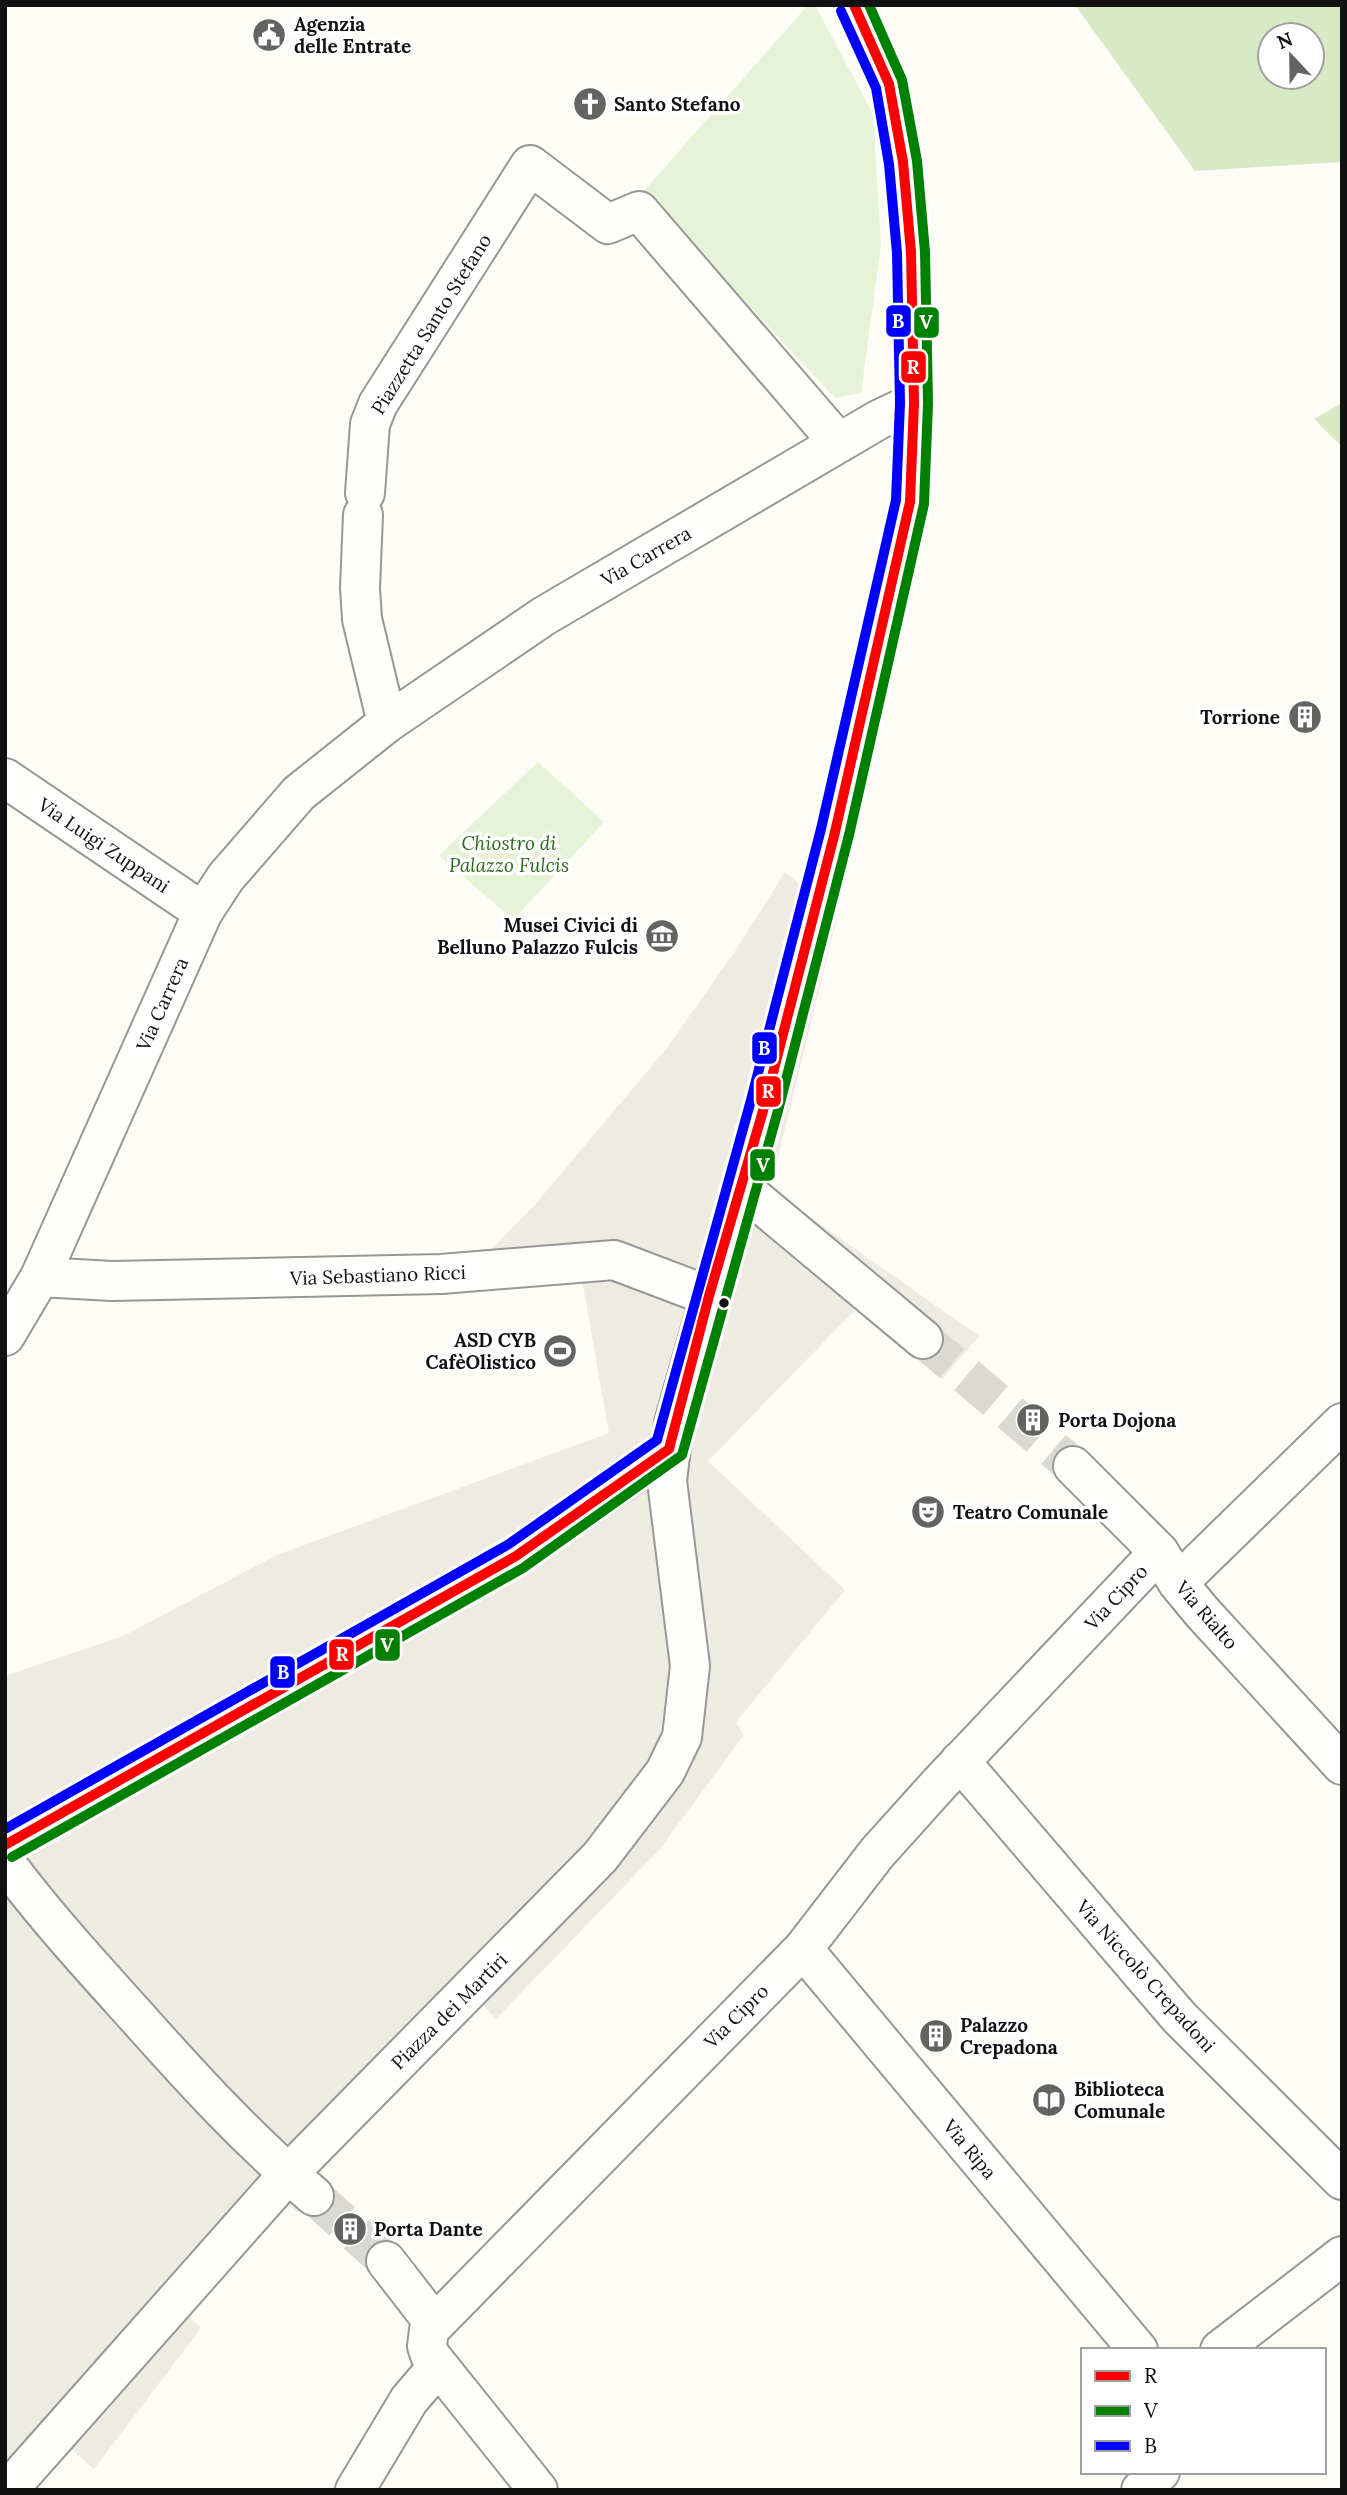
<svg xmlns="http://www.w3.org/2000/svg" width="1347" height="2495" font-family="Lora,serif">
<rect width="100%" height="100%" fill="#fdfcf7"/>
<path fill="#e7f3d7" d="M 808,5 L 815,5 L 873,114 L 881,245 L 861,393 L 835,398 L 643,192 Z
M 538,762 L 604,822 L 513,920 L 439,855 Z"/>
<path fill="#d8eac5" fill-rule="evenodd" d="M 1075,5 L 1342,5 L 1342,162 L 1195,171 ZM 1270,35 L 1312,35 L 1312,77 L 1270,77 Z
M 1342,403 L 1342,447 L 1314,419 Z"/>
<path fill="#edebe2" d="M 785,872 L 837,917 L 770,1189 L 979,1336 L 942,1379 L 858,1307 L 708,1461 L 845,1590 L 736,1722 L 744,1735 L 659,1850 L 496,2019 L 478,2000 L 318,2170 L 329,2180 L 297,2213 L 281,2199 L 184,2312 L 201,2328 L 94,2469 L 71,2449 L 32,2490 L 5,2490 L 5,1676 L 123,1636 L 277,1555 L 609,1433 L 582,1280 L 489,1252 L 532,1208 L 667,1048 L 738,947 Z"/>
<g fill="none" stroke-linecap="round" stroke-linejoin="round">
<path stroke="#dad9d4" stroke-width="38" stroke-dasharray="38 19" stroke-linecap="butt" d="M 923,1339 L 1073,1466
M 314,2196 L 386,2261"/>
<g stroke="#979795" stroke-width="42">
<path id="minor" d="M 365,493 L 370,424 L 378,404 L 530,165 L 608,224 L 639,211 L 839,443
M 363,515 L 360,588 L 362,619 L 387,723
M 5,778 L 203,912
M 742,1188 L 923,1339
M 40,1277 L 112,1281 L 441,1274 L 614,1260 L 709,1296
M 5,1336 L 40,1277 L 203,912 L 226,877 L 299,793 L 387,723 L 544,616 L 878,420 L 914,403
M 1073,1466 L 1159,1552 L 1178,1583 L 1202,1612 L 1342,1765
M 1178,1583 L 1342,1423
M 960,1761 L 1179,2017 L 1342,2180
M 5,1845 L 516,1556 L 669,1449
M 5,1862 C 46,1917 91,1966 137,2017 C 193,2080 249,2141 314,2196
M 803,1949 L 1138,2350
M 386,2261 L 434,2323
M 1220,2350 L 1342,2256
M 8,2490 L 288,2174 L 600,1857 L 665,1772 L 682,1737 L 690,1666 L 667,1481 L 674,1423 L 765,1104 L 835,832 L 910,502 L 914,403 L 911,252 L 903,162 L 889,84 L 854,5
M 355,2490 L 409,2400 L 438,2366
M 538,2490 L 430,2355 L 427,2346 L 429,2330 L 803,1949 L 877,1853 L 940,1783 L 1159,1552
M 1141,2490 L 1160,2472"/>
</g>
<use href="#minor" stroke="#fffffe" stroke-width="38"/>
<g stroke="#fff" stroke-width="16">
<path id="bus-1" d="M 669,1449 L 709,1296 L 765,1104 L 835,832 L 910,502 L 914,403 L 911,252 L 903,162 L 889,84 L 854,5
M 5,1845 L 516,1556 L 669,1449"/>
</g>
<g stroke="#fff" stroke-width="16">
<path id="bus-2" d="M 12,1857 L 523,1568 L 682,1455 L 779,1107 L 849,835 L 924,504 L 928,403 L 925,252 L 917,161 L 902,80 L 869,5"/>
</g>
<g stroke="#fff" stroke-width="16">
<path id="bus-3" d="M 5,1829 L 509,1544 L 657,1440 L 751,1100 L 821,829 L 896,500 L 900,403 L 897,253 L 889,164 L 876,88 L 841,11"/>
</g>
<use href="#bus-1" stroke="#f00" stroke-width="10"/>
<use href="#bus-2" stroke="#008000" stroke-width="10"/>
<use href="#bus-3" stroke="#00f" stroke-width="10"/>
</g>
<defs>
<g id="civic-disc" transform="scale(1.75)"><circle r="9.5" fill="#646362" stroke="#fff"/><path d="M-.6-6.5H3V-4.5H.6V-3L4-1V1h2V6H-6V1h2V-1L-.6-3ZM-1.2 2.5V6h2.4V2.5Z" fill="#fff"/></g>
<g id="church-disc" transform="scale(1.75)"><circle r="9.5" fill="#646362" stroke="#fff"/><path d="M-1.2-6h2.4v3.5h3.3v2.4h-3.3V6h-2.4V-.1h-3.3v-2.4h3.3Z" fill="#fff"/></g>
<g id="building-disc" transform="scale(1.75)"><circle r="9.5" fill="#646362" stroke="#fff"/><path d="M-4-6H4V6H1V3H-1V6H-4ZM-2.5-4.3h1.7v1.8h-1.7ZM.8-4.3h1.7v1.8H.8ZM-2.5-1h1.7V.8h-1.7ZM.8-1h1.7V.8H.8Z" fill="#fff"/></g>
<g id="museum-disc" transform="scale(1.75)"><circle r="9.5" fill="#646362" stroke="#fff"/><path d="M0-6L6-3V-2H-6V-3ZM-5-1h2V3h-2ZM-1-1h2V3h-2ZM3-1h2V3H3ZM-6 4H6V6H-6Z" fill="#fff"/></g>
<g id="stadium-disc" transform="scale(1.75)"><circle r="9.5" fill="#646362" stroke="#fff"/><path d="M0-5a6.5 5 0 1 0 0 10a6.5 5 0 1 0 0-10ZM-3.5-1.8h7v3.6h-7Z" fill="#fff"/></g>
<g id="theatre-disc" transform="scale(1.75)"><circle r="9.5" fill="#646362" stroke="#fff"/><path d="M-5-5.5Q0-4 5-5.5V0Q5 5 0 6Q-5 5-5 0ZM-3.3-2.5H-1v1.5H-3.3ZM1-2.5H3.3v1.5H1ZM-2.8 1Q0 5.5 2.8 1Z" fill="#fff"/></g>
<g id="library-disc" transform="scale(1.75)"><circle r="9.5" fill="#646362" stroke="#fff"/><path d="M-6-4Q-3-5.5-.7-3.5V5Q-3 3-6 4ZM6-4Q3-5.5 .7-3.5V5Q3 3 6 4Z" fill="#fff"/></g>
</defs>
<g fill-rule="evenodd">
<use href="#civic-disc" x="269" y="35"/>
<use href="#church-disc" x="590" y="104"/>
<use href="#building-disc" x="1305" y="717"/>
<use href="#museum-disc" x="662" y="936"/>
<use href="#stadium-disc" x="560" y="1351"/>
<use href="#building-disc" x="1033" y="1420"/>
<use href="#theatre-disc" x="928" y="1512"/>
<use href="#building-disc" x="936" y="2036"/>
<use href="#library-disc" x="1049" y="2100"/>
<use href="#building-disc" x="350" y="2229"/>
</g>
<circle fill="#111" stroke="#fff" stroke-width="2.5" cx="724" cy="1303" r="6"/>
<g text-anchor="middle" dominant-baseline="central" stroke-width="7" stroke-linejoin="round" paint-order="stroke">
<g font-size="19" font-weight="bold" fill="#111" stroke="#fff" text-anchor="start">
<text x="294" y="24">Agenzia<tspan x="294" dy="22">delle Entrate</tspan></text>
<text x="614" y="104">Santo Stefano</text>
<text x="1280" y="717" text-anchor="end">Torrione</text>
<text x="638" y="925" text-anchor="end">Musei Civici di<tspan x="638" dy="22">Belluno Palazzo Fulcis</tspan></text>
<text x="536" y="1340" text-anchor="end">ASD CYB<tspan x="536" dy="22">CafèOlistico</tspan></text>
<text x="1058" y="1420">Porta Dojona</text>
<text x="953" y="1512">Teatro Comunale</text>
<text x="960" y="2025">Palazzo<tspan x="960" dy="22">Crepadona</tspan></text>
<text x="1074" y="2089">Biblioteca<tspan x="1074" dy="22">Comunale</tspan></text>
<text x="374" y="2229">Porta Dante</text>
</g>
<g font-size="19" fill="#111" stroke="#fff">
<text transform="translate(431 324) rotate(-58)">Piazzetta Santo Stefano</text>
<text transform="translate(646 556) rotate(-30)">Via Carrera</text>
<text transform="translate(104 845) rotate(34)">Via Luigi Zuppani</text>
<text transform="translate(162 1004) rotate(-66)">Via Carrera</text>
<text transform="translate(378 1275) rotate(-2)">Via Sebastiano Ricci</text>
<text transform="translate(1116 1597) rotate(-47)">Via Cipro</text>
<text transform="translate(1207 1615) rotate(49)">Via Rialto</text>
<text transform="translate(1146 1976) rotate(48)">Via Niccolò Crepadoni</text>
<text transform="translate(449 2011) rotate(-45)">Piazza dei Martiri</text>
<text transform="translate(736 2016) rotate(-45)">Via Cipro</text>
<text transform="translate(970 2149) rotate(50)">Via Ripa</text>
</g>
<g font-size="19" font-style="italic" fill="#2f6b1f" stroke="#fff">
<text x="509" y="843">Chiostro di<tspan x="509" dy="22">Palazzo Fulcis</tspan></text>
</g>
</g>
<g stroke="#fff" stroke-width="2.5">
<rect x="885" y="304" width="27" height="34" rx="7" fill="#00f"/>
<rect x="913" y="306" width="27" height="33" rx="7" fill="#008000"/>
<rect x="900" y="350" width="27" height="34" rx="7" fill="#f00"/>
<rect x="751" y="1031" width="27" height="34" rx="7" fill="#00f"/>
<rect x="755" y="1075" width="27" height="33" rx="7" fill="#f00"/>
<rect x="749" y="1148" width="27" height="34" rx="7" fill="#008000"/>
<rect x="374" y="1628" width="27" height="34" rx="7" fill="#008000"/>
<rect x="328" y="1638" width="27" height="33" rx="7" fill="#f00"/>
<rect x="269" y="1655" width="27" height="34" rx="7" fill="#00f"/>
</g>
<g font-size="19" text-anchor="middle" font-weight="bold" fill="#fff">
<text x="898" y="328">B</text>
<text x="926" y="329">V</text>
<text x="913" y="374">R</text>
<text x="764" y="1055">B</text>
<text x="768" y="1098">R</text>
<text x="763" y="1172">V</text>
<text x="387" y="1652">V</text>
<text x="342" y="1661">R</text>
<text x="283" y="1679">B</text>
</g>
<rect width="1347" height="2495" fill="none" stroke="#111111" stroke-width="14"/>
<rect x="1081" y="2348" width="245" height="126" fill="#ffffff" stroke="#a0a0a0" stroke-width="2"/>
<rect x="1095" y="2371" width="35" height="10" fill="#ff0000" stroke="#a0a0a0" stroke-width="2"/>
<text x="1144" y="2383" font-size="21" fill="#111111">R</text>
<rect x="1095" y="2406" width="35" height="10" fill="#008000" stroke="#a0a0a0" stroke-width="2"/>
<text x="1144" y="2418" font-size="21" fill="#111111">V</text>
<rect x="1095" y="2441" width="35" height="10" fill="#0000ff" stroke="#a0a0a0" stroke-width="2"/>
<text x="1144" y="2453" font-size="21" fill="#111111">B</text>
<g transform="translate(1291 56) rotate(338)"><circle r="33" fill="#ffffff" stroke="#a0a0a0" stroke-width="2"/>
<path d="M0-5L12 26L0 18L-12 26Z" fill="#646362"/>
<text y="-10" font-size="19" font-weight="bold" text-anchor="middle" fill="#111111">N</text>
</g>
</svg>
